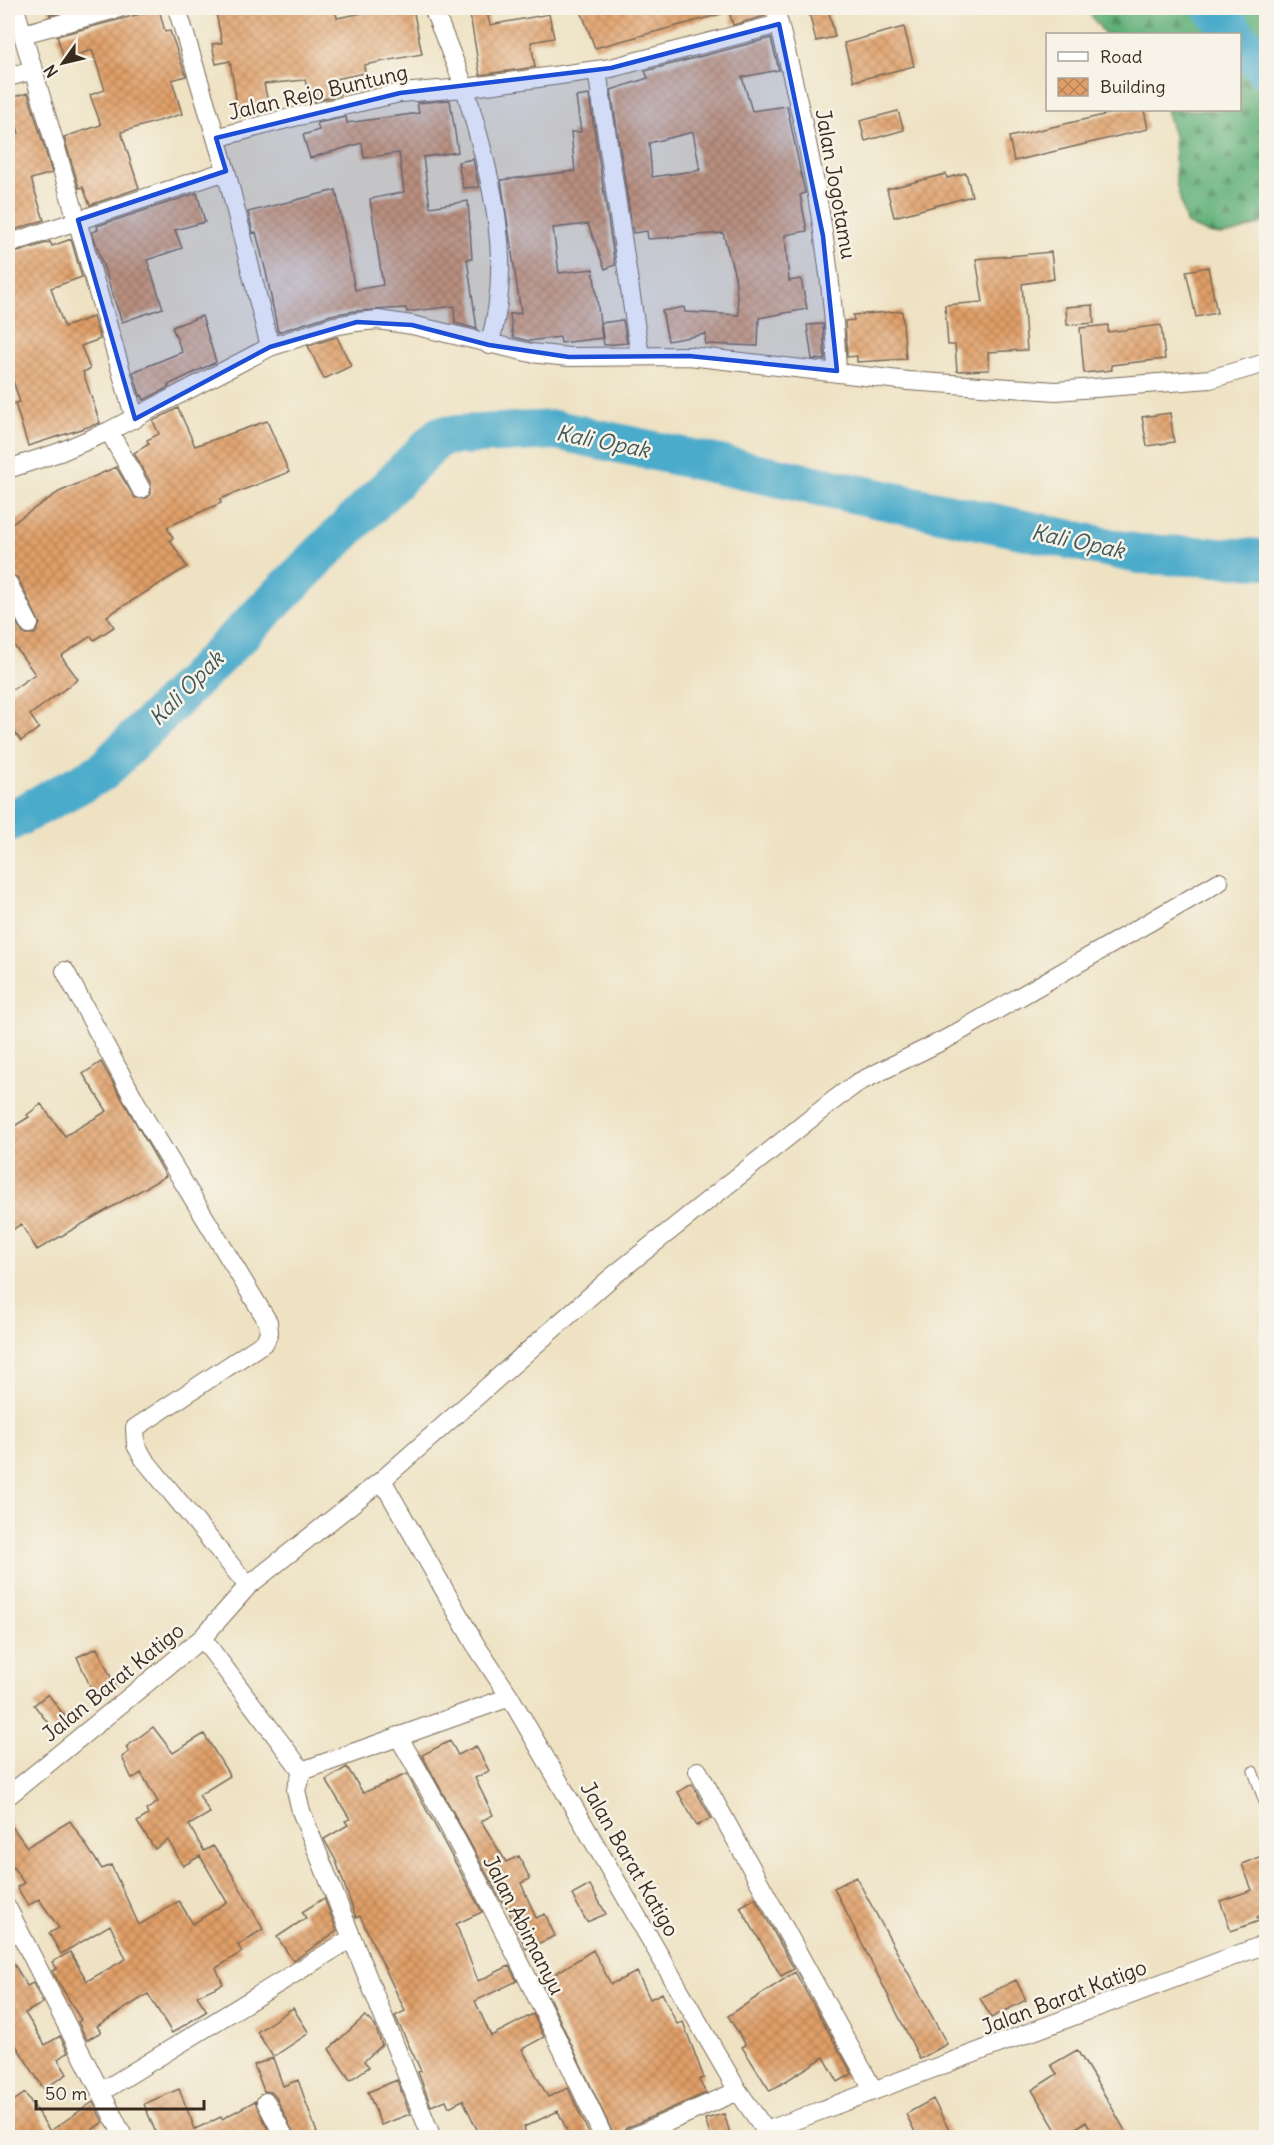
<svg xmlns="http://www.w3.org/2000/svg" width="1274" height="2145" font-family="Delius,sans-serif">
<defs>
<pattern id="forest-firs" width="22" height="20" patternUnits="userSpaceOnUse" patternTransform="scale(1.5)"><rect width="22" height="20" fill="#62b079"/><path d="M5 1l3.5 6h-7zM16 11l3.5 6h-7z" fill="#528f63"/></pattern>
<pattern id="building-cross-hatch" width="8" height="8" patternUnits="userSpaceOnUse" patternTransform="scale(1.5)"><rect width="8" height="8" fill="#e09f68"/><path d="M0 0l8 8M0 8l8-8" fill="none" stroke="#b78255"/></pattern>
</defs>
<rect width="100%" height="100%" fill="#f7f3e8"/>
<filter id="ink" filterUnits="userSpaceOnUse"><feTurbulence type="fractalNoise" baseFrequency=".0167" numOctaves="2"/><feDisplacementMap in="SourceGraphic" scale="12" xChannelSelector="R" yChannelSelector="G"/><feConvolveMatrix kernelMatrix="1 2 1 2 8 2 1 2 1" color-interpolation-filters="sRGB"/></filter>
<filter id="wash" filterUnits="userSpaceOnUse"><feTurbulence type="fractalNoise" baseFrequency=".008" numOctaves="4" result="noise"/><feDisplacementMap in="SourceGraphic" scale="24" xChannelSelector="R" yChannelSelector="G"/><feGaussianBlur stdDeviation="1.35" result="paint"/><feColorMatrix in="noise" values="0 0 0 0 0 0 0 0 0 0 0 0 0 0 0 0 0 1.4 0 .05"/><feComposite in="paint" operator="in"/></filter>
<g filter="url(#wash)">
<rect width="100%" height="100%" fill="#eee2c3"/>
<path fill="url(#forest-firs)" stroke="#4e6d4c" stroke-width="1.5" d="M 1085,8 L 1266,8 L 1266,221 C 1233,234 1219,243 1186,223 L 1176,183 L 1174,136 L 1166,110 L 1240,110 L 1240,34 L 1105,34 Z"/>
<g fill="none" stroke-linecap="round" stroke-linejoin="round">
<path stroke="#4cabca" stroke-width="40" d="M 1213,8 L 1236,34
M 1240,39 L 1266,70
M 8,822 L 102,772 L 440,436 L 556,430 L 1138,554 L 1266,559"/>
</g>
<g id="blocks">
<path fill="url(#building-cross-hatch)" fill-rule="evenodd" d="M 48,8 L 78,8 L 50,15 Z
M 215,8 L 335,8 L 337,18 L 378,10 L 378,8 L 413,8 L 422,54 L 364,65 L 365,73 L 335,79 L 340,95 L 311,102 L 305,80 L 264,84 L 270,111 L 239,117 L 230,61 L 216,64 L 212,44 L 222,43 Z
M 469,8 L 486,8 L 490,25 L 549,14 L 554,38 L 531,42 L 535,67 L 480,75 Z
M 580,8 L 724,8 L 725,13 L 595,48 Z
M 728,8 L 764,8 L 765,16 L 733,25 Z
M 808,8 L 828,8 L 835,37 L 816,41 Z
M 159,9 L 165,32 L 170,31 L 186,76 L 172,80 L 182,114 L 121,132 L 139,188 L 90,205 L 83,187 L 79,188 L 64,137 L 101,125 L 90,95 L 105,90 L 92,50 L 64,59 L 57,36 Z
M 904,27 L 914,66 L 854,81 L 844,43 Z
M 771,38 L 779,70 L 742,77 L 752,111 L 787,106 L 805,193 L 800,195 L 807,231 L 785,235 L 789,281 L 801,279 L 807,309 L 759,318 L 758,346 L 705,344 L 706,334 L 668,341 L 662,311 L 684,307 L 685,312 L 739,315 L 735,276 L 723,233 L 648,239 L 647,231 L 633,233 L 611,90 L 648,78 L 645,71 ZM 693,132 L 700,170 L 652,177 L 649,143 Z
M 28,93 L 52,173 L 31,179 L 44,220 L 8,232 L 8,135 L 19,133 L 9,98 Z
M 589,95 L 615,265 L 605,269 L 588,224 L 553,228 L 559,273 L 593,269 L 602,338 L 561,343 L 560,337 L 529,341 L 513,337 L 510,314 L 521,313 L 501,180 L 575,171 L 571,132 L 581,132 L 576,97 Z
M 450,100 L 458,152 L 423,157 L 430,207 L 468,201 L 472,259 L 467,259 L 477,329 L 455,323 L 454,306 L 407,312 L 406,308 L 355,311 L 331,315 L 278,332 L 266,272 L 256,232 L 253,233 L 248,212 L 336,190 L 355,290 L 383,285 L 370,199 L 404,192 L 399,153 L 364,158 L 362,143 L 310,158 L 303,135 L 319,130 L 317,123 L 346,117 L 347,123 L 419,113 L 417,103 Z
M 1125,110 L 1144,110 L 1148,129 L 1014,161 L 1009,137 Z
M 898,111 L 904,130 L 865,141 L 860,121 Z
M 473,159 L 479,187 L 463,188 L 458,162 Z
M 966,173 L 972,196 L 894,217 L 887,189 L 946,174 L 947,178 Z
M 197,193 L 205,222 L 175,230 L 182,248 L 147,260 L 163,308 L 122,322 L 92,232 L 98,230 L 97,226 Z
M 71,239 L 82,277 L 51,288 L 64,327 L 93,317 L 100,339 L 81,346 L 90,369 L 83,372 L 100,423 L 28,446 L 15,403 L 20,402 L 8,366 L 8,255 L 50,242 L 52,246 Z
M 1051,252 L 1054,279 L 1022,284 L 1027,350 L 988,352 L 989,370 L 957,371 L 955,345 L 948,345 L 945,305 L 983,302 L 976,259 Z
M 1208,267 L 1217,313 L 1196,317 L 1186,271 Z
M 1093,305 L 1094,323 L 1067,325 L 1066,307 Z
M 902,311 L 906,359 L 857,362 L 857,356 L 847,357 L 845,321 L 854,320 L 853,315 Z
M 202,316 L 216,362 L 168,385 L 169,387 L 144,400 L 142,395 L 140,396 L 133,372 L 182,352 L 172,327 Z
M 623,320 L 627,343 L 604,345 L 601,323 Z
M 823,324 L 825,360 L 812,359 L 807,325 Z
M 1108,325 L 1108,332 L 1161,325 L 1165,359 L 1111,365 L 1112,370 L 1084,373 L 1080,328 Z
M 337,337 L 351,366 L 324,379 L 308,346 Z
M 178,408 L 195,446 L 267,421 L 289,472 L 220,499 L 221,503 L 167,527 L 173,538 L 170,540 L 187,567 L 107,616 L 114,627 L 94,640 L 91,636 L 61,656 L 78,679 L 30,715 L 39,728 L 21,741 L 8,723 L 8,693 L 35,674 L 8,637 L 8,607 L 23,634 L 35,634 L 40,624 L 18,578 L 8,572 L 8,526 L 59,492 L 116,467 L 135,498 L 147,498 L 151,494 L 151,484 L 134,453 L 149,444 L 147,440 L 159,434 L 153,421 Z
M 1170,413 L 1174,442 L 1147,446 L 1142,417 Z
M 101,1062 L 166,1176 L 37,1250 L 21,1224 L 8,1233 L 8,1130 L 29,1117 L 27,1115 L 41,1104 L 65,1136 L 107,1111 L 83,1074 Z
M 97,1648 L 116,1688 L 95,1697 L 77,1657 Z
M 48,1694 L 69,1722 L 55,1732 L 34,1705 Z
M 153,1727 L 173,1753 L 204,1734 L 230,1776 L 199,1795 L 210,1813 L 189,1825 L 204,1851 L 213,1846 L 225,1862 L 263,1929 L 238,1945 L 242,1952 L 216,1968 L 223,1984 L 197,1996 L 207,2011 L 172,2033 L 148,1994 L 97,2026 L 101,2032 L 87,2040 L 78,2022 L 81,2020 L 52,1971 L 56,1969 L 52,1962 L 70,1952 L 87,1981 L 126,1959 L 110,1925 L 61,1954 L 49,1933 L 59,1928 L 39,1899 L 28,1906 L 17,1887 L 24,1883 L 8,1860 L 8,1821 L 27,1847 L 70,1821 L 102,1869 L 111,1865 L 139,1925 L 179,1901 L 193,1924 L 227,1902 L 200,1856 L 183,1866 L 168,1840 L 155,1849 L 137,1822 L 148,1815 L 146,1810 L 158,1802 L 141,1773 L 132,1779 L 122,1757 L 129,1752 L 126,1747 Z
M 450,1741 L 458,1755 L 476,1746 L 489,1771 L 475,1778 L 493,1815 L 481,1821 L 506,1862 L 519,1856 L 530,1879 L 521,1883 L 536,1918 L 545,1914 L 555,1936 L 526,1949 L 504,1901 L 502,1902 L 422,1755 Z
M 347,1767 L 363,1793 L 407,1774 L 482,1912 L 456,1924 L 478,1981 L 509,1966 L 517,1981 L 475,2001 L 491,2036 L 533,2014 L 544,2037 L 522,2049 L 548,2097 L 568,2088 L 591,2138 L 570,2138 L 558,2111 L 524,2127 L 527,2138 L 481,2138 L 463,2100 L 449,2107 L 446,2100 L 431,2106 L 418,2072 L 421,2071 L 395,2016 L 405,2011 L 360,1916 L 356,1918 L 336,1861 L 324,1839 L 348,1825 L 345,1821 L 350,1819 L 326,1780 Z
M 692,1784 L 711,1818 L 697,1826 L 678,1792 Z
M 1266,1854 L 1266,1922 L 1262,1915 L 1257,1917 L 1259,1921 L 1231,1931 L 1220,1901 L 1252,1890 L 1242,1864 Z
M 856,1877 L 947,2044 L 920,2059 L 834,1888 Z
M 590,1885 L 606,1914 L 587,1922 L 572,1895 Z
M 324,1898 L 337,1931 L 293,1961 L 277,1937 L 306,1918 L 302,1912 Z
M 755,1898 L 794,1969 L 781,1976 L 740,1907 Z
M 593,1950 L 611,1984 L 637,1972 L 650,1999 L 662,1993 L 677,2024 L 683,2022 L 704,2078 L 699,2080 L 706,2093 L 626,2128 L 620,2138 L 615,2138 L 542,1982 Z
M 8,1954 L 27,1986 L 33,1983 L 43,2003 L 25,2013 L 45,2045 L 60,2036 L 68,2052 L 58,2059 L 67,2074 L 44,2089 L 8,2033 Z
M 795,1972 L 852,2074 L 838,2082 L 824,2057 L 770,2091 L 742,2047 L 746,2045 L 728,2016 Z
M 1016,1980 L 1026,2000 L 991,2018 L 980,1998 Z
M 293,2008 L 309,2033 L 273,2057 L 257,2032 Z
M 365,2016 L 375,2026 L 382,2045 L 364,2061 L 369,2067 L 350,2080 L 329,2049 Z
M 1077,2050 L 1107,2099 L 1129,2138 L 1095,2138 L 1086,2122 L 1060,2137 L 1032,2090 L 1057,2074 L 1051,2065 Z
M 273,2058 L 283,2086 L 298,2080 L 317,2133 L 296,2138 L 276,2097 L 271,2092 L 264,2091 L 254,2065 Z
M 397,2080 L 410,2114 L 381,2125 L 368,2092 Z
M 179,2089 L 195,2129 L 221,2117 L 222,2119 L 255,2101 L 272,2138 L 158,2138 L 144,2104 Z
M 25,2093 L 50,2131 L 93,2102 L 103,2122 L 80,2138 L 8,2138 L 8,2105 Z
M 933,2099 L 953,2138 L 918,2138 L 906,2114 Z
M 724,2114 L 730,2133 L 711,2138 L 705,2119 Z"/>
</g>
</g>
<g filter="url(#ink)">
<use href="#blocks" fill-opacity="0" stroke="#7a6a58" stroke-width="1.5"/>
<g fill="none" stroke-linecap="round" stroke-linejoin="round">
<g stroke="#7a6a58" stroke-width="11">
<path id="service" d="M 1253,1771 L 1266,1808"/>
</g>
<g stroke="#7a6a58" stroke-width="20">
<path id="minor" d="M 15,8 L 135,419
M 177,8 L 226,171 L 270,347
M 433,8 L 465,88 L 611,68 L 779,24
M 775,8 C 806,126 832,249 837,371
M 23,34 L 119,8
M 597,70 L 640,356
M 8,77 L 34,70
M 216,138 L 290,118 L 400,93 L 465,88 C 489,173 516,257 489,345
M 8,244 L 226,171
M 109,431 L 141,489
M 8,469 L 60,452 L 109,431 L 270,347 L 334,326 L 357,322 L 378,320 L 412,325 L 531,353 L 569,357 L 689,356 L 908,381 L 1056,391 L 1210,379 L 1266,363
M 8,583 L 29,624
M 65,971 L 145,1119 L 268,1322 L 269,1332 L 265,1342 L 135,1428 L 136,1445 L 144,1459 L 248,1586
M 382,1480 L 475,1644 L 510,1697
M 202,1638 L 248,1586 L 382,1480 L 613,1276 L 834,1100 L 857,1083 L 948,1038 L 1219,882
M 398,1736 C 474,1865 541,2002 604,2138
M 302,1771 L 296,1790 L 301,1811 L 432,2138
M 698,1771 L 874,2091
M 8,1796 L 202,1638 L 302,1771 L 510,1697 L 738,2091 L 766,2131 L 1266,1944
M 8,1909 L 124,2138
M 101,2092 L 352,1938
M 266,2102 L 285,2138
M 631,2138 L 738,2091"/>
</g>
<use href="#service" stroke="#fff" stroke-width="9"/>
<use href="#minor" stroke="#fff" stroke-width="18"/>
</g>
</g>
<path fill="#1d4ed8" fill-opacity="0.2" stroke="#1d4ed8" stroke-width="4.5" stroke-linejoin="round" d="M 779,24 L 823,236 L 837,371 L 689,356 L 569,357 L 489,345 L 412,325 L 357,322 L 270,347 L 135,419 L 78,220 L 226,171 L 216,138 L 400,93 L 611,68 Z"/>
<g text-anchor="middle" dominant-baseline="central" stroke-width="5" stroke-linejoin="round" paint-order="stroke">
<g font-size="21" fill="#3b2a1e" stroke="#f7f3e8">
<text transform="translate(318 92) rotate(-13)">Jalan Rejo Buntung</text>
<text transform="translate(836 184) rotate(80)">Jalan Jogotamu</text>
<text transform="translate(113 1682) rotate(-39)">Jalan Barat Katigo</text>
<text transform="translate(630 1859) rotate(60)">Jalan Barat Katigo</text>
<text transform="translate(524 1925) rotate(63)">Jalan Abimanyu</text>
<text transform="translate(1064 1997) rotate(-21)">Jalan Barat Katigo</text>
</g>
<g font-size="22" font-style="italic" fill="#41575a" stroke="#f7f3e8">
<text transform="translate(603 441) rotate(11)">Kali Opak</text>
<text transform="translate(1078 541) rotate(12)">Kali Opak</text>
<text transform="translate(186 688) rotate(-45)">Kali Opak</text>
</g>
</g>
<rect width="1274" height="2145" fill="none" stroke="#f7f3e8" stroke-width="30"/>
<rect x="1046" y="33" width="195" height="78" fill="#f7f3e8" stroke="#aca397" stroke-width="1.5"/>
<rect x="1058" y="52" width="30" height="9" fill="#ffffff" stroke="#aca397" stroke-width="1.5"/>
<text x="1100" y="63" font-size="18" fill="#3b2a1e">Road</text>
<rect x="1058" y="78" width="30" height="18" fill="url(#building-cross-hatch)" stroke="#aca397" stroke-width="1.5"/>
<text x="1100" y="93" font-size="18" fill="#3b2a1e">Building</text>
<g transform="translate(63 63) rotate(236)" stroke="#f7f3e8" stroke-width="4.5" paint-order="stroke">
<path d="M0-4.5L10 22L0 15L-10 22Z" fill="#3b2a1e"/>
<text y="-9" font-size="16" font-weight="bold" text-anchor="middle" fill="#3b2a1e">N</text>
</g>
<path d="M36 2100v9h168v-9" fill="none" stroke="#3b2a1e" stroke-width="3"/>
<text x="45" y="2100" font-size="18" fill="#3b2a1e" stroke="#f7f3e8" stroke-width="4.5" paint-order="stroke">50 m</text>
</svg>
